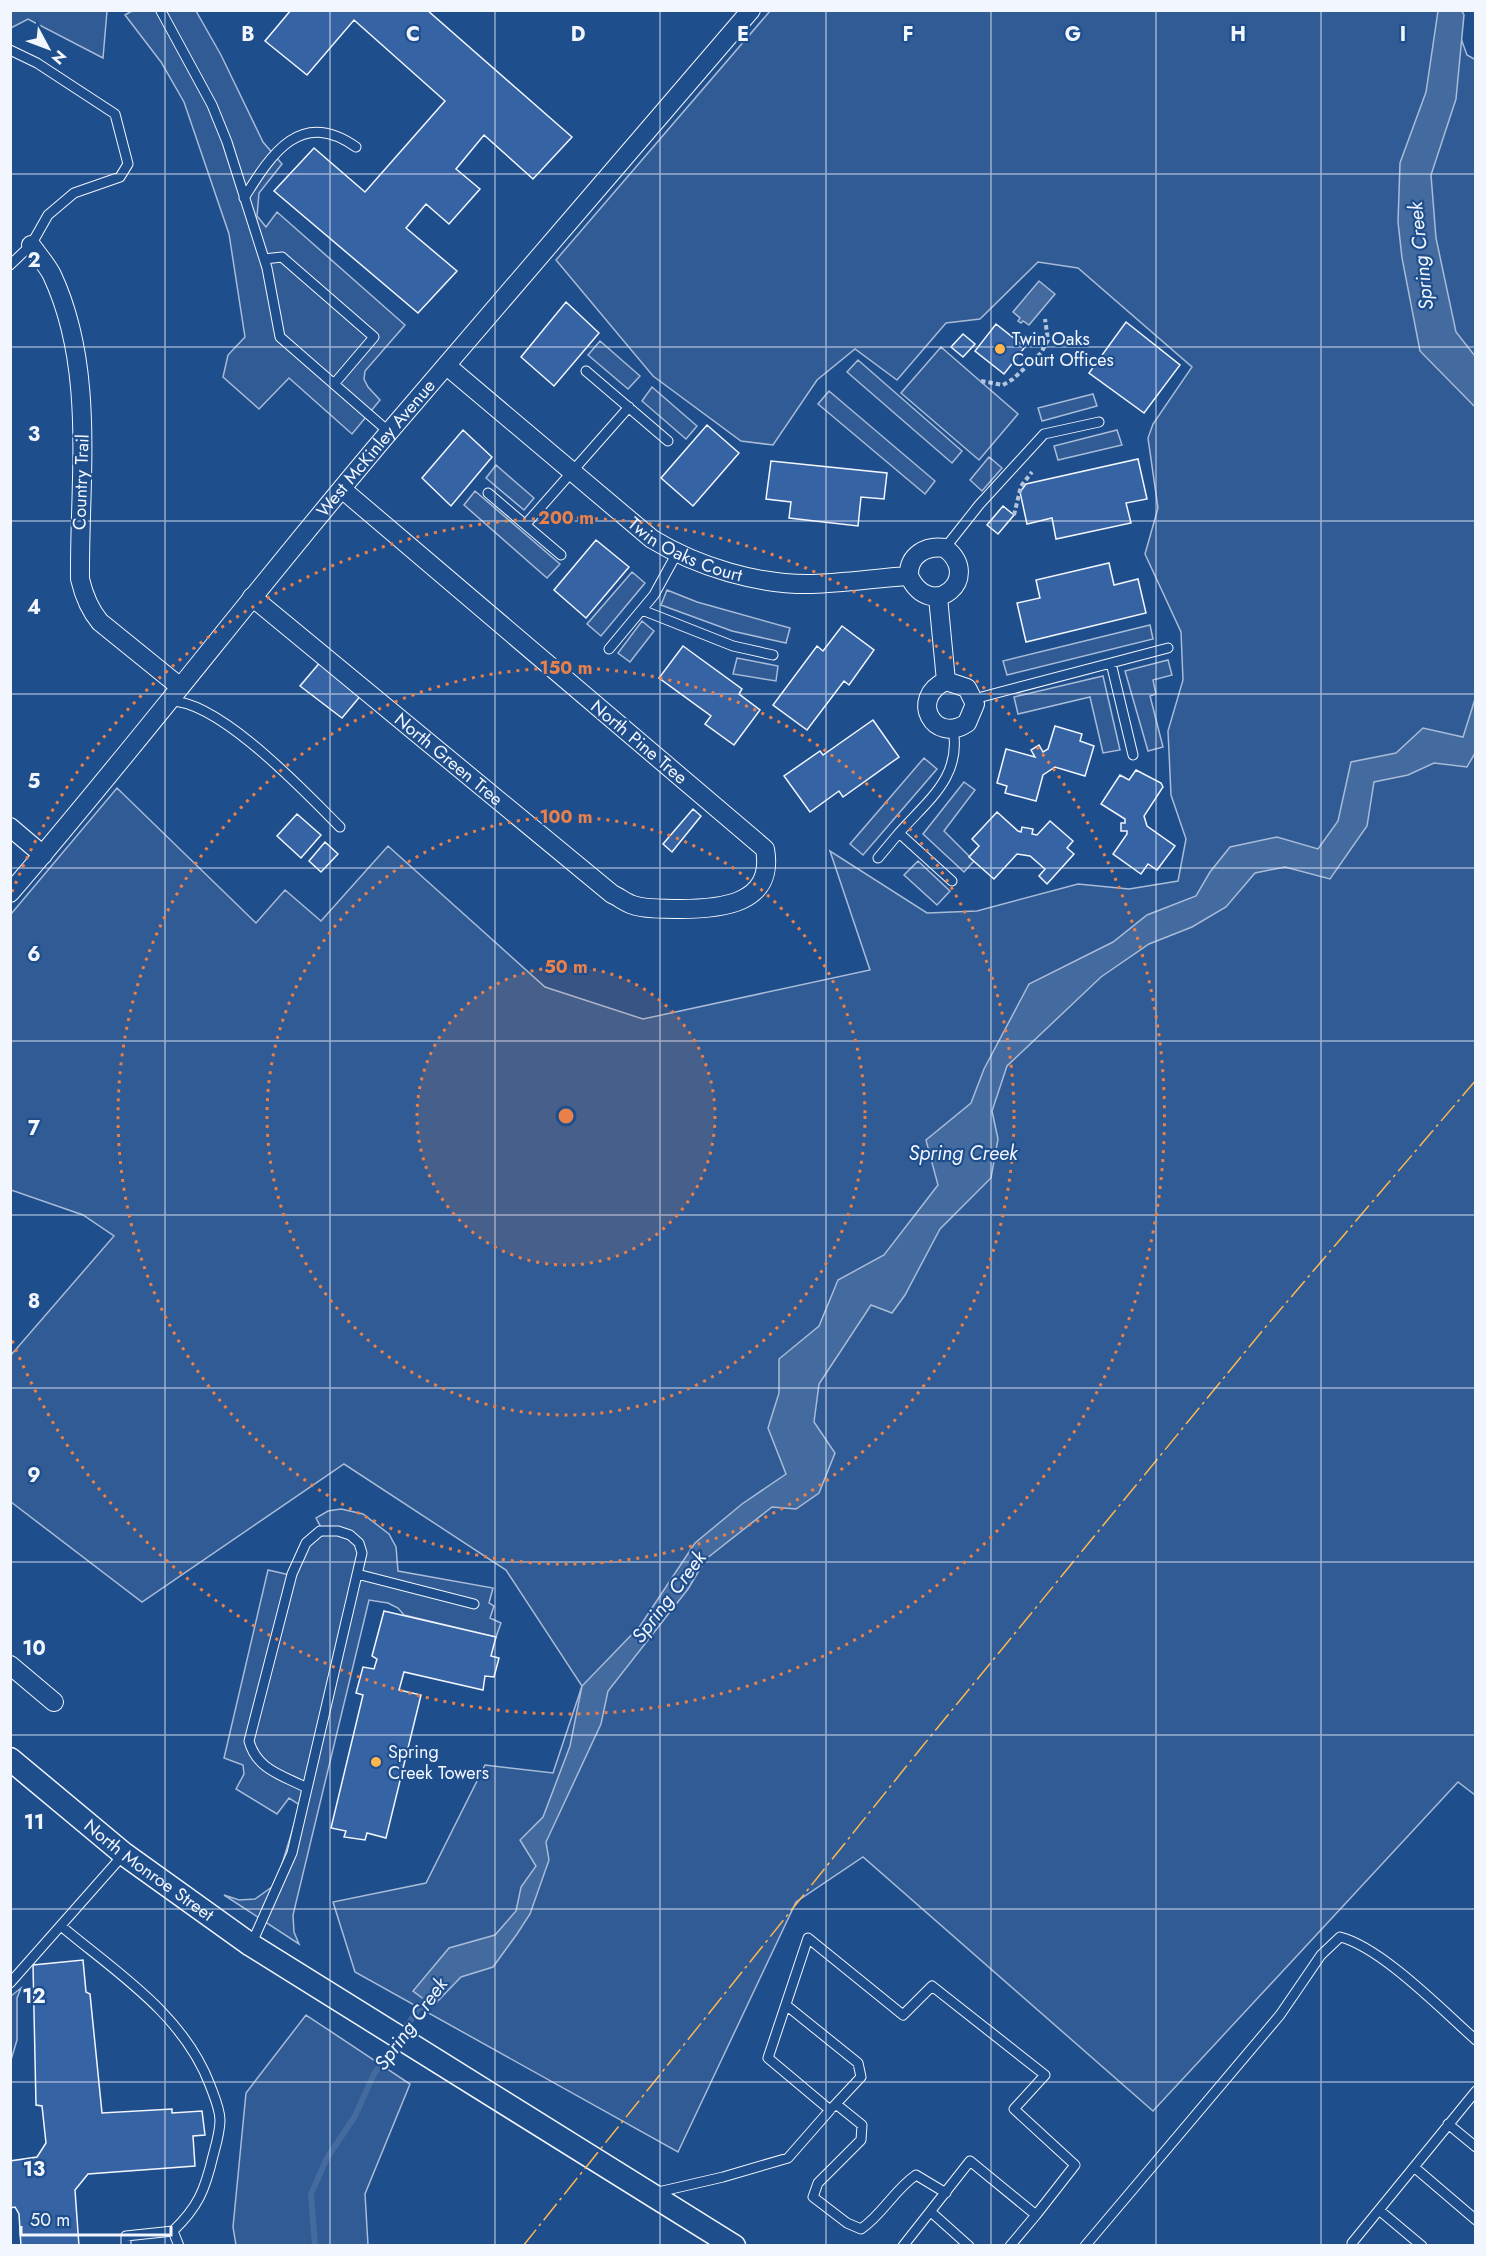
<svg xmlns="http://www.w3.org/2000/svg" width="1486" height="2256" font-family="Jost,sans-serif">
<rect width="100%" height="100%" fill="#1f4e8c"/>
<path fill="#305b95" stroke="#a8bbd7" stroke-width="1.5" d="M 11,10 L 107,11 L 103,58 L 28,19 L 11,28 Z
M 132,11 L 196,11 L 221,55 L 263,142 L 282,164 L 259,193 L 257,216 L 266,227 L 277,212 L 405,325 L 365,371 L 364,379 L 368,387 L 380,400 L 352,434 L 289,378 L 259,409 L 223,377 L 228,355 L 245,337 L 229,234 L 184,102 L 161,62 L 125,15 Z
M 770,11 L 1451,11 L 1467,55 L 1476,60 L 1475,1795 L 1458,1782 L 1153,2111 L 863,1857 L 796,1902 L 678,2152 L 355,1972 L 333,1902 L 426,1883 L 485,1765 L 553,1773 L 582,1686 L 506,1570 L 344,1464 L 142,1602 L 11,1502 L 11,1355 L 114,1236 L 83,1215 L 11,1190 L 11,914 L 117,788 L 256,923 L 285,890 L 321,921 L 388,846 L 545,987 L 643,1019 L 870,970 L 830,851 L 927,913 L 977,911 L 1078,884 L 1129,889 L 1178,881 L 1186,839 L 1171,795 L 1168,731 L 1183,680 L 1181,632 L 1145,554 L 1158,508 L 1148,438 L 1153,424 L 1192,367 L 1078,268 L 1038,262 L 980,319 L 946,323 L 897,380 L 855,349 L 817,380 L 773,445 L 741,441 L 653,376 L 556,260 Z
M 600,341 L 640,376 L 628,389 L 588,355 Z
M 941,347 L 1018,414 L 979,460 L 901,393 Z
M 858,360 L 962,451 L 952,463 L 847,372 Z
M 652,387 L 697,426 L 686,439 L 642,401 Z
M 829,391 L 935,481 L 925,494 L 818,404 Z
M 1093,394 L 1097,406 L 1042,421 L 1038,408 Z
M 1117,430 L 1122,445 L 1058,460 L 1054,446 Z
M 989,457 L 1002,468 L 982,491 L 970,480 Z
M 496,465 L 534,498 L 524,510 L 486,478 Z
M 475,491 L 560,564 L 547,578 L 464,505 Z
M 632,572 L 645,583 L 601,636 L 587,624 Z
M 667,590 L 697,602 L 790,628 L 786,643 L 732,631 L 661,605 Z
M 642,621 L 654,631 L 630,662 L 618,653 Z
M 1150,625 L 1153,639 L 1007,675 L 1003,661 Z
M 737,658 L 778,666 L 776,681 L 733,674 Z
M 1168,660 L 1172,675 L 1153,680 L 1156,694 L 1150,696 L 1163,747 L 1148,751 L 1125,671 Z
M 1103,676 L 1120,750 L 1103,753 L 1090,697 L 1018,714 L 1014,697 Z
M 924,758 L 937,769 L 863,855 L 850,844 Z
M 964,782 L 975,790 L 944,831 L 974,861 L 964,872 L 923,834 Z
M 918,861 L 950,891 L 937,905 L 904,875 Z
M 341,1509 L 363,1514 L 389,1534 L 396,1547 L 398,1571 L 493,1588 L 489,1603 L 494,1606 L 490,1618 L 501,1623 L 496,1637 L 404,1615 L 398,1608 L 388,1603 L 369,1600 L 293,1915 L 294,1932 L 299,1944 L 224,1895 L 239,1900 L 255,1899 L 276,1884 L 300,1805 L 289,1798 L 277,1814 L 236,1789 L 244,1774 L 243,1765 L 224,1758 L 268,1570 L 294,1576 L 307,1548 L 316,1537 L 325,1535 L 316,1518 L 328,1511 Z
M 21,1988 L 17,1998 L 17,2040 L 11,2060 L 11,1996 Z
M 306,2015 L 410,2084 L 365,2194 L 368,2245 L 236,2245 L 233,2227 L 246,2093 Z"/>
<path fill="#446ba0" stroke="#a8bbd7" stroke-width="1.5" d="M 1438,11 L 1462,11 L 1464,15 L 1456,99 L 1431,175 L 1436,238 L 1456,332 L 1475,356 L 1475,407 L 1420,351 L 1402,258 L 1398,222 L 1400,163 L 1426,92 Z
M 1039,281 L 1055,294 L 1029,325 L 1023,321 L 1021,323 L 1018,321 L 1020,318 L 1013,312 Z
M 1475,699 L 1475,753 L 1467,767 L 1434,763 L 1408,775 L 1374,782 L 1367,826 L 1330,879 L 1285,867 L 1255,873 L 1226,907 L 1192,927 L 1149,944 L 1101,977 L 1007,1066 L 992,1111 L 998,1139 L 991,1178 L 940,1229 L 905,1295 L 892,1313 L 871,1305 L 819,1384 L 814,1422 L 835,1453 L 819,1493 L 796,1509 L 772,1507 L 706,1559 L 688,1589 L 608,1691 L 601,1724 L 546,1842 L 549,1860 L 530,1914 L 517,1934 L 493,1967 L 461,1977 L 433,2006 L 413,1991 L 449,1948 L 495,1935 L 516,1911 L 521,1887 L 536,1866 L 520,1840 L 543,1817 L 570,1746 L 582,1686 L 640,1626 L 695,1543 L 742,1504 L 786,1474 L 768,1428 L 779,1393 L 779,1359 L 819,1326 L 838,1280 L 884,1255 L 938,1185 L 926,1140 L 971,1103 L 984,1069 L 1029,984 L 1113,942 L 1147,915 L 1196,896 L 1210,872 L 1230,847 L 1277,837 L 1318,849 L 1338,821 L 1351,762 L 1396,753 L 1423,728 L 1463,737 Z"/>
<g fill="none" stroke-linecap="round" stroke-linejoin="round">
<path stroke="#446ba0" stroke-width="6" d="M 402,2033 L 429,1994
M 315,2246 L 311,2194 L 327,2158 L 355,2116 L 374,2074 L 397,2041"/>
</g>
<path fill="#3563a3" stroke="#f2f6ff" stroke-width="1.5" d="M 291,10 L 427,10 L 572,137 L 533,179 L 484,135 L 456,169 L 480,189 L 449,224 L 426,204 L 406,228 L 457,271 L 418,313 L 274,191 L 314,148 L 365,192 L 445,101 L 354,20 L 307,75 L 265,41 Z
M 566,302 L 599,333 L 554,386 L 521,357 Z
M 1126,322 L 1180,365 L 1144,413 L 1089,373 Z
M 996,324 L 1025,347 L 1004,374 L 975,351 Z
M 963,334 L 975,344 L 963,357 L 951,347 Z
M 707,425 L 739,453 L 693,506 L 661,478 Z
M 463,430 L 492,457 L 451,506 L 422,478 Z
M 1138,459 L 1147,499 L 1126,503 L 1131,523 L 1056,539 L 1052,518 L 1027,524 L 1020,492 L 1026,484 Z
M 771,461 L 887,473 L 884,499 L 861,497 L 858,526 L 789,518 L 791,502 L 766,499 Z
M 1003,506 L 1014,515 L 998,534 L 987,525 Z
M 596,540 L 629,567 L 586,618 L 554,590 Z
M 1109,563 L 1114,585 L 1138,579 L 1146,613 L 1026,642 L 1017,603 L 1040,598 L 1036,580 Z
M 842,626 L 874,650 L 849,685 L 844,681 L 807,730 L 773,705 L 817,646 L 823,651 Z
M 683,646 L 742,689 L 739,694 L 760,710 L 734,745 L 705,724 L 711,716 L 659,678 Z
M 322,660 L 362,694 L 342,718 L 300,686 Z
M 873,720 L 899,757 L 843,797 L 839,791 L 810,812 L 784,776 L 820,751 L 823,755 Z
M 1055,726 L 1082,734 L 1080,741 L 1094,746 L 1085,776 L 1055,767 L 1043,775 L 1036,801 L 1005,793 L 1007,786 L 997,783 L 1006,749 L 1035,757 L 1031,750 L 1039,745 L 1043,752 L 1048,749 Z
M 1136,770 L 1161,783 L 1163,787 L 1144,816 L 1147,826 L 1175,846 L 1157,870 L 1148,864 L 1141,874 L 1113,854 L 1127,834 L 1127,831 L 1121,831 L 1121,823 L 1125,823 L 1125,819 L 1101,804 L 1120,775 L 1129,780 Z
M 693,809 L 701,816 L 672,852 L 663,844 Z
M 997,812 L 1018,831 L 1021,832 L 1022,827 L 1033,829 L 1032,834 L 1037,835 L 1050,821 L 1073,841 L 1067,848 L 1074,854 L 1047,884 L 1039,876 L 1045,869 L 1030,856 L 1017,854 L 994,879 L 969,857 L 979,846 L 972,839 Z
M 297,814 L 321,835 L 301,858 L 277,836 Z
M 325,842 L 338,854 L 321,872 L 309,861 Z
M 384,1611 L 496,1637 L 491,1656 L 499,1658 L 494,1677 L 485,1676 L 483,1690 L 404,1672 L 399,1690 L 421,1695 L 386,1838 L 367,1833 L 365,1840 L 344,1837 L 346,1831 L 331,1828 L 363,1695 L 356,1693 L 363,1667 L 374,1669 L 377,1659 L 372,1656 Z
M 83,1960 L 86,1992 L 90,1994 L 102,2113 L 172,2109 L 172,2113 L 202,2111 L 205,2135 L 193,2136 L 195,2166 L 88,2174 L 75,2190 L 79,2246 L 21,2246 L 19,2214 L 15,2207 L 10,2208 L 10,2161 L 37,2157 L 46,2143 L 42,2106 L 36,2105 L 33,1965 Z"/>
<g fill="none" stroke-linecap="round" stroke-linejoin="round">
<g stroke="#f2f6ff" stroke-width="11">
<path id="service" d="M 161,11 L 212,105 L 227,142 L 267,268 L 280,337 L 389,432
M 10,50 L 37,63 L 115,114 L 128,164 L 120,177 L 74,193 L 48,215 L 31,245 L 10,265
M 244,198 C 272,153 301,108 356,147
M 264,259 L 282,257 L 374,337 L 334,384
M 586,371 L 668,441
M 488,493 L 561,555
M 526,524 L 629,407
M 945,548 L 979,505 L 1044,434 L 1099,422
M 642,610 L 733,646 L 773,655
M 609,649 L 654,595 L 677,553
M 1111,663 L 1168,648
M 974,699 L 1111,663 L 1133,755
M 169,701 C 218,699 305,792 340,827
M 878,858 L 899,833
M 952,881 L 899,833 C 928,800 962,777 953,729
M 357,1574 L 474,1604
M 61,1926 C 117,1973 183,2014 210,2085 C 214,2096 220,2109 220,2120 C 220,2132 216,2145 213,2156 C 205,2190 198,2207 173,2231 L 126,2236 L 126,2246
M 251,1945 L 292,1853 L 362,1553 L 359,1543 L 350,1535 L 338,1531 L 320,1531 L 306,1543 L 292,1574 L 249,1741 C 257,1770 282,1775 307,1788
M 10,1983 L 124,1854
M 786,2005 L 858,2063 L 861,2077 L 833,2107
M 836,2104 L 862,2125 L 861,2140 L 818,2183 L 813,2197 L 847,2223 L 861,2229 C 883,2214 894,2190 916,2175 L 946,2193
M 1448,2124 L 1476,2147
M 1414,2167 L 1476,2220
M 654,2193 L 723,2177 L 788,2158 L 830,2110 L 768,2058 L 808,1938 L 903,2015 L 932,1986 L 1045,2075 L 1014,2109 L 1075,2165 L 1036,2215 L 970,2161 L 903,2246
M 1379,2210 L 1422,2246
M 931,2212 L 969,2246
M 173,2231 L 179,2246
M 1352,2243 L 1476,2091
M 1010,2246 L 1036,2215
M 1085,2246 L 1280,2015 L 1321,1955 L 1340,1937 C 1381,1947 1443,2011 1476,2040"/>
</g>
<g stroke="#f2f6ff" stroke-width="20">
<g id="minor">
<path d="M 31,245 C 38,255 47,265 52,275 C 96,369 79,479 80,579 C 84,596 89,609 100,622 L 179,686"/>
<path id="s1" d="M 447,366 L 652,539 C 698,567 758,585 812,584 C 844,583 877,578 909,576 C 908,555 926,545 945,548 C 984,578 931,623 909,576"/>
<path id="s2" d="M 252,597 L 612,894 C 619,897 626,903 633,905 C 646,910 665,908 679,909 C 720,909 775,905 765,849 L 342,489"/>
<path d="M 938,597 L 946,681 L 967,688 L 975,704 L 967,723 C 934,745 908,698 946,681"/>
<path d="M 10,827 L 43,855"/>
<path id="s3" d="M 10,893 C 140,742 260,584 389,432 C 509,291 631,151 751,10"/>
<path d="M 10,1665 L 54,1702"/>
</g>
</g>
<g stroke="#f2f6ff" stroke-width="25">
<g id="tertiary">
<path id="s4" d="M 10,1759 L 124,1854 L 251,1945 L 734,2246"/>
</g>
</g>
<path stroke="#b3c4dc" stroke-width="4" stroke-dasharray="4.5 3" stroke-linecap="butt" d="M 981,381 L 1003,385 L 1013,379 L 1041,353 L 1048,340 L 1045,319
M 1014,515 L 1021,486 L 1032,472"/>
<use href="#service" stroke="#1f4e8c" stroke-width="9"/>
<use href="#minor" stroke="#1f4e8c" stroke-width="18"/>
<use href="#tertiary" stroke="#1f4e8c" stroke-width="22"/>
<path stroke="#ffb74d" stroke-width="1.5" stroke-dasharray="21 4.5 3 4.5" stroke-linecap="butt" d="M 523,2246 L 921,1748 L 1263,1330 L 1476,1080"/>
</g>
<path fill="none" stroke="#f2f6ff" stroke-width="1.5" stroke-opacity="0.55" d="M 165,10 L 165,2246M 330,10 L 330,2246M 495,10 L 495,2246M 660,10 L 660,2246M 826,10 L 826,2246M 991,10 L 991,2246M 1156,10 L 1156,2246M 1321,10 L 1321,2246M 10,174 L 1476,174M 10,347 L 1476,347M 10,521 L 1476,521M 10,694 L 1476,694M 10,868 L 1476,868M 10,1041 L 1476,1041M 10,1215 L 1476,1215M 10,1388 L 1476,1388M 10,1562 L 1476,1562M 10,1735 L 1476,1735M 10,1909 L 1476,1909M 10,2082 L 1476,2082"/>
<circle cx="566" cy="1116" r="149" fill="#ea8049" fill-opacity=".12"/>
<g fill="none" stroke="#ea8049" stroke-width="3" stroke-dasharray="3 6">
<circle cx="566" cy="1116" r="149"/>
<circle cx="566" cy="1116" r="299"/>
<circle cx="566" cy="1116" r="448"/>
<path d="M12 892A598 598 0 1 1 12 1340"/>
</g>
<g fill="#ffb74d" stroke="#1f4e8c" stroke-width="2">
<circle cx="1000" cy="349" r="6"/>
<circle cx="376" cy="1762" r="6"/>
</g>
<g text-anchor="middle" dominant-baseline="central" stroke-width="4.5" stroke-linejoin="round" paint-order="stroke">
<g font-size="18" fill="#f2f6ff" stroke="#1f4e8c" text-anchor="start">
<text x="1012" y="339">Twin Oaks<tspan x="1012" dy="21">Court Offices</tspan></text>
<text x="388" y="1752">Spring<tspan x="388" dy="21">Creek Towers</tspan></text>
</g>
<g font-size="18" fill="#f2f6ff" stroke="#1f4e8c">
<text stroke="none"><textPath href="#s3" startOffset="576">West McKinley Avenue</textPath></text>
<text transform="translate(81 482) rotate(-88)">Country Trail</text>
<text stroke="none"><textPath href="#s1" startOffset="303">Twin Oaks Court</textPath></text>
<text transform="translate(639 742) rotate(40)">North Pine Tree</text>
<text stroke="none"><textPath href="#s2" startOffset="255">North Green Tree</textPath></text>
<text stroke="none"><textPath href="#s4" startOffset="178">North Monroe Street</textPath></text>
</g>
<g font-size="20" font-style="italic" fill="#f2f6ff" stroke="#1f4e8c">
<text transform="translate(1421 256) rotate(-96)">Spring Creek</text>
<text x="963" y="1153">Spring Creek</text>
<text transform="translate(669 1597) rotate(-53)">Spring Creek</text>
<text transform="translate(411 2024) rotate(-54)">Spring Creek</text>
</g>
</g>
<g font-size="20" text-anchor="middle" font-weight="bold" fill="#f2f6ff" stroke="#1f4e8c" stroke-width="4.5" stroke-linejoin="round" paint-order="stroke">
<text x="248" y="41">B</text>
<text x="413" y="41">C</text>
<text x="578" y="41">D</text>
<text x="743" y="41">E</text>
<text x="908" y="41">F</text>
<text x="1073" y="41">G</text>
<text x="1238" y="41">H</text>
<text x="1403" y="41">I</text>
<text x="34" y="267">2</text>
<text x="34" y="441">3</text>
<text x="34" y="614">4</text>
<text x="34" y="788">5</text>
<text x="34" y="961">6</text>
<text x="34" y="1135">7</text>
<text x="34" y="1308">8</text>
<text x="34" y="1482">9</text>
<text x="34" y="1655">10</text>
<text x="34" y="1829">11</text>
<text x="34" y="2003">12</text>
<text x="34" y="2176">13</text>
</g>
<circle cx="566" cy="1116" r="9" fill="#ea8049" stroke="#1f4e8c" stroke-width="3"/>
<g font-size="18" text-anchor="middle" font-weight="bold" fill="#ea8049" stroke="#1f4e8c" stroke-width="4.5" stroke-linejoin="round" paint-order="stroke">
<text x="566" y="524">200 m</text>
<text x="566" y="674">150 m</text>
<text x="566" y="823">100 m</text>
<text x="566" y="973">50 m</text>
</g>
<rect width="1486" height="2256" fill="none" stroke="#f2f6ff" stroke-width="24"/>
<g transform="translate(48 48) rotate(131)" stroke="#1f4e8c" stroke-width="4.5" paint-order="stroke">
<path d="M0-4.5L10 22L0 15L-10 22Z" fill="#f2f6ff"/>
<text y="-9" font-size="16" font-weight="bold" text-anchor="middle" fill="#f2f6ff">N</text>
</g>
<path d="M21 2226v9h150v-9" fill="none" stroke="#f2f6ff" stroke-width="3"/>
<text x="30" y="2226" font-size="18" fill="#f2f6ff" stroke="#1f4e8c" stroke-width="4.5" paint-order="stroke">50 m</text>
</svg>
